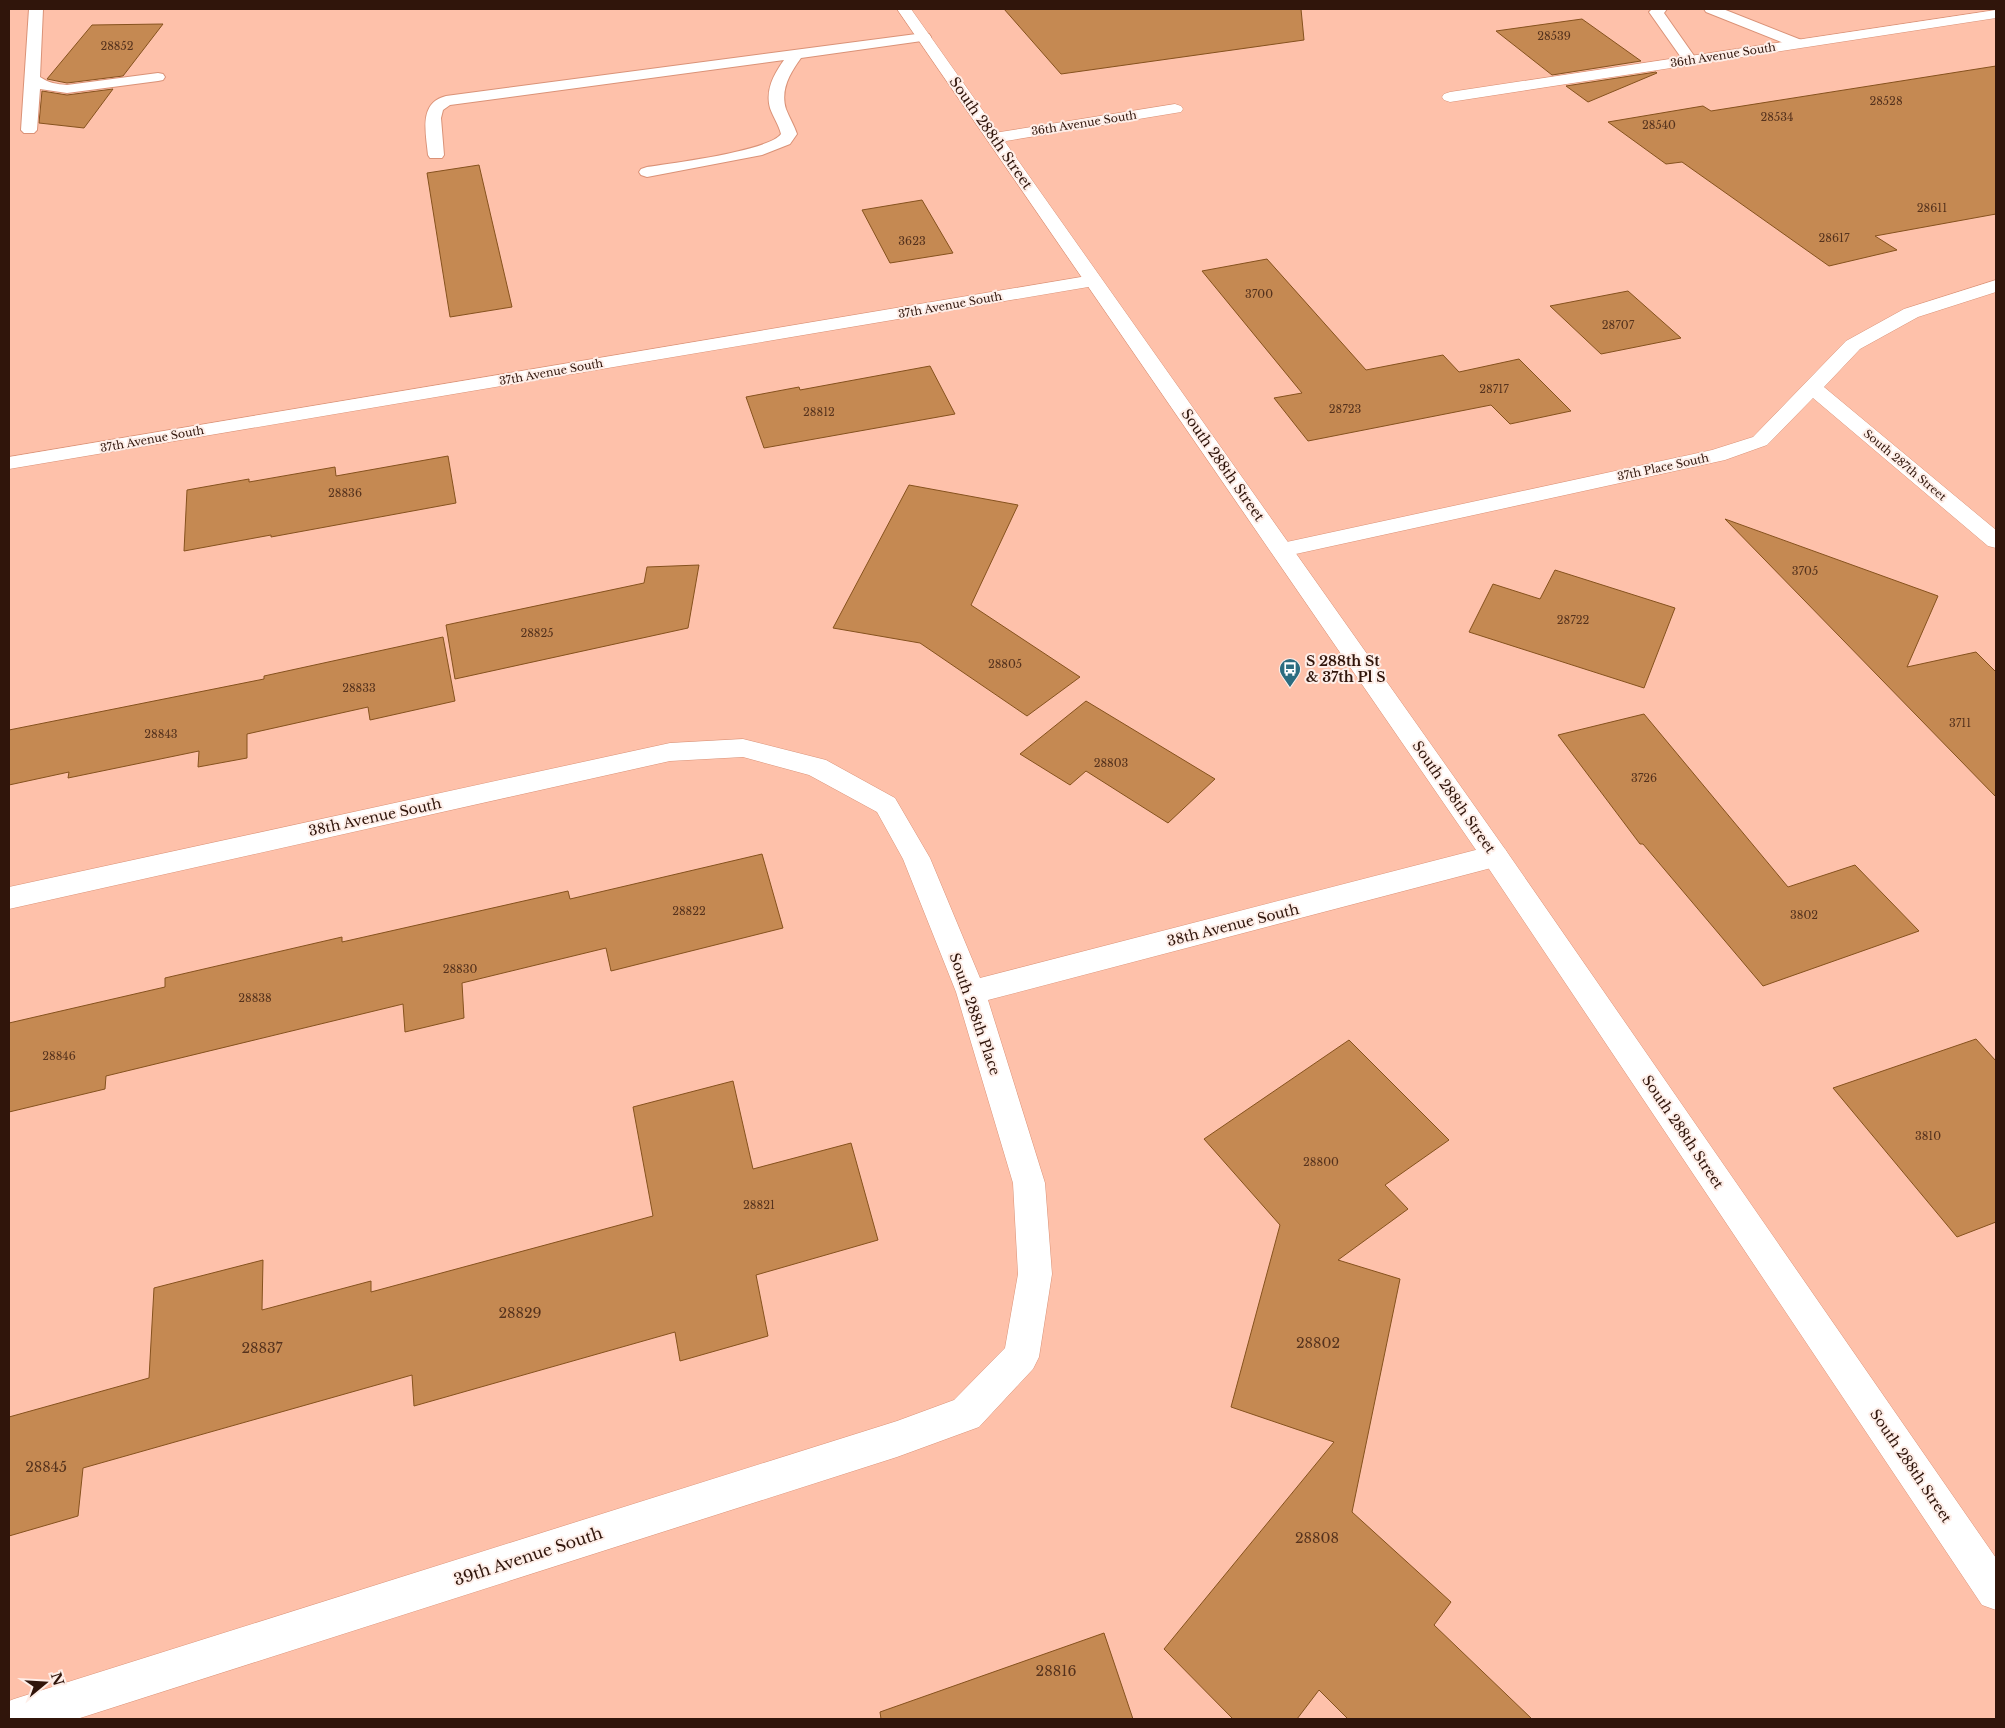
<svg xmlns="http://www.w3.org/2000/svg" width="2005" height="1728" font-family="'Libre Baskerville',serif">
<rect width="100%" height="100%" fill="#fec1aa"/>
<path fill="#c58952" stroke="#86521e" d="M 1004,9 L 1301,9 L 1304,40 L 1061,74 Z
M 1582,19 L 1641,61 L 1552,75 L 1496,31 Z
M 163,24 L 123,76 L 67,83 L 47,79 L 92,25 Z
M 1996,66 L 1996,214 L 1875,236 L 1897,250 L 1829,266 L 1682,162 L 1666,164 L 1608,122 L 1703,106 L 1711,111 Z
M 1656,72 L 1657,73 L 1588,102 L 1566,86 Z
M 113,89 L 84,128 L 39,123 L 42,91 L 67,95 Z
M 479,165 L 512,307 L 450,317 L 427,173 Z
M 922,200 L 953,253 L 890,263 L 862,210 Z
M 1267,259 L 1366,370 L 1443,355 L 1459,372 L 1519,359 L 1571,411 L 1510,424 L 1491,405 L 1308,441 L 1274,398 L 1302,393 L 1202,271 Z
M 1628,291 L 1681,338 L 1601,354 L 1550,306 Z
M 930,366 L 955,414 L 764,448 L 746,397 L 799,387 L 800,390 Z
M 448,456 L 456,503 L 271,537 L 271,535 L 184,551 L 187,490 L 249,479 L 249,482 L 335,467 L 336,476 Z
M 909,485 L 1018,505 L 971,605 L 1080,677 L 1027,716 L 920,643 L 833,628 Z
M 1725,519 L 1938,596 L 1907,667 L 1976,652 L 1996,672 L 1996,797 Z
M 699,565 L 688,628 L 455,679 L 446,625 L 644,583 L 647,567 Z
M 1555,570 L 1675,608 L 1644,688 L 1469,632 L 1493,584 L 1540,599 Z
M 443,637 L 455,701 L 370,720 L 368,707 L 247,734 L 247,758 L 198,767 L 199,751 L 68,778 L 69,772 L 9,785 L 9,730 L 264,679 L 264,676 Z
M 1086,701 L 1215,779 L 1168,823 L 1086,771 L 1070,785 L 1020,754 Z
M 1644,714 L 1788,887 L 1855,865 L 1919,931 L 1763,986 L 1643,844 L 1640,844 L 1558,735 Z
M 762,854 L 783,928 L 611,971 L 606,948 L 462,983 L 464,1018 L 405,1032 L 403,1004 L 106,1076 L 105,1089 L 9,1112 L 9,1023 L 165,987 L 165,978 L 342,937 L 342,942 L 568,891 L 570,899 Z
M 1976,1039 L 1996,1061 L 1996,1222 L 1957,1237 L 1833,1088 Z
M 1349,1040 L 1449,1140 L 1385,1185 L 1408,1209 L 1338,1260 L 1400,1279 L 1352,1512 L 1451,1602 L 1434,1625 L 1532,1719 L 1348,1719 L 1319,1690 L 1297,1719 L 1233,1719 L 1164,1649 L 1334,1442 L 1231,1407 L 1280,1225 L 1204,1139 Z
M 733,1081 L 753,1169 L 851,1143 L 878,1240 L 756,1275 L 768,1336 L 680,1361 L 675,1332 L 414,1406 L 412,1375 L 83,1468 L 78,1516 L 9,1536 L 9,1417 L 149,1378 L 154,1288 L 263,1260 L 262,1310 L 371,1281 L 371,1292 L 653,1216 L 633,1107 Z
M 1104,1633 L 1133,1719 L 881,1719 L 880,1712 Z"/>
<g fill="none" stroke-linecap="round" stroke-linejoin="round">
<g stroke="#da9277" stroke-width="2">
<path id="lane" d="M 29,9 L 43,9 L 40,77 C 49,83 56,84 67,85 L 158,73 L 163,74 L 165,77 L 163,80 L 158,81 L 67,93 L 40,89 L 37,130 L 34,133 L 24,133 L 21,130 Z
M 1652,9 L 1667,9 L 1664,13 L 1697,60 L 1695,63 L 1685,63 L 1649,12 Z
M 1704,9 L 1723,9 L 1804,41 L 1806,44 L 1804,47 L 1794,47 L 1706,12 Z
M 924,33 L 929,34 L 931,37 L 929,40 L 801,58 C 790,73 780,90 786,109 C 789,117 794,125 797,134 L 790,144 L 762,155 L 647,177 L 641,175 L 639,172 L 641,169 L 647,167 C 672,163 769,151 781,134 C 779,125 773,117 770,108 C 765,90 774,74 784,60 L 450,105 L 443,110 L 441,118 L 444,155 L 442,158 L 430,158 L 428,155 C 426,133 418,103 446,96 Z"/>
</g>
<g stroke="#da9277" stroke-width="1">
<path id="street" d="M 1996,10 L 1996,18 L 1450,102 L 1444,100 L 1442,97 L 1444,94 L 1450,92 Z
M 1175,104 L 1181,106 L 1183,109 L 1181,112 L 994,143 L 988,141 L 986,138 L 988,135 L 994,133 Z
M 1093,275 L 1100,277 L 1102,281 L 1100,285 L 9,469 L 9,457 Z
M 1996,280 L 1996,292 L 1918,317 L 1860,349 L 1824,387 L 1996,530 L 1996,548 L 1988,546 L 1813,398 L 1767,445 L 1725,460 L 1282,557 L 1274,555 L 1271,550 L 1274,545 L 1282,543 L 1712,450 L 1753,437 L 1846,341 L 1904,309 Z
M 743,739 L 826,760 L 895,798 L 930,858 L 980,978 L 1495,845 L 1505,849 L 1509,856 L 1505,863 L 1495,867 L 988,1000 L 1045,1183 L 1052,1274 L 1039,1357 L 1033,1369 L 979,1427 L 897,1457 L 77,1719 L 9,1719 L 9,1701 L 14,1699 L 897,1421 L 954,1400 L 1005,1348 L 1018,1274 L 1013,1183 L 956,992 L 903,859 L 877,812 L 809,775 L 743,757 L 670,761 L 9,909 L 9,887 L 670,743 Z"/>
</g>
<g stroke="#da9277" stroke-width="1">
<path id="secondary" d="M 897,9 L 911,9 L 1505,849 L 1996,1558 L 1996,1610 L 1982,1605 L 1485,863 Z"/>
</g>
<use href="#lane" fill="#fff" fill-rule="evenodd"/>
<use href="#street" fill="#fff" fill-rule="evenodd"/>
<use href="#secondary" fill="#fff" fill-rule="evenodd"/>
</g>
<defs>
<g id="bus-pin" transform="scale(1.125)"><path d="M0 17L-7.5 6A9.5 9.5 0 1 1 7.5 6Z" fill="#2c6c80" stroke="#feeee8"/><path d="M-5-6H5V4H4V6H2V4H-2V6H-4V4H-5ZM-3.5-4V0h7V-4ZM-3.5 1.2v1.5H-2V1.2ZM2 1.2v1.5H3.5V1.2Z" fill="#fff"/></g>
</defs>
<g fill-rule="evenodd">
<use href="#bus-pin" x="1290" y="669"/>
</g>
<g text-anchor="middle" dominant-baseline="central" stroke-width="4" stroke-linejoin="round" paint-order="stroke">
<g font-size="11" fill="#55321d">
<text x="1554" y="36">28539</text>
<text x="117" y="46">28852</text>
<text x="1886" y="101">28528</text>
<text x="1777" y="117">28534</text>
<text x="1659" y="125">28540</text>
<text x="1932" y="208">28611</text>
<text x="1834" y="238">28617</text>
<text x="912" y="241">3623</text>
<text x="1259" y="294">3700</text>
<text x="1618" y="325">28707</text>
<text x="1494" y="389">28717</text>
<text x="1345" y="409">28723</text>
<text x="819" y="412">28812</text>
<text x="345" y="493">28836</text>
<text x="1805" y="571">3705</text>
<text x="1573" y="620">28722</text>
<text x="537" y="633">28825</text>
<text x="1005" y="664">28805</text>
<text x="359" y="688">28833</text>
<text x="1960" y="723">3711</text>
<text x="161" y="734">28843</text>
<text x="1111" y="763">28803</text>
<text x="1644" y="778">3726</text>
<text x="689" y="911">28822</text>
<text x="1804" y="915">3802</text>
<text x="460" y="969">28830</text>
<text x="255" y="998">28838</text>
<text x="59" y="1056">28846</text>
<text x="1928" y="1136">3810</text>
<text x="1321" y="1162">28800</text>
<text x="759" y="1205">28821</text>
</g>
<g font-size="11" fill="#30150b" stroke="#feeee8">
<text transform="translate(1723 55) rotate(-9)">36th Avenue South</text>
<text transform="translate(1084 123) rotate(-9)">36th Avenue South</text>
<text transform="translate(950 305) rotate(-10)">37th Avenue South</text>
<text transform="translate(551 372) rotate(-10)">37th Avenue South</text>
<text transform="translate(152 439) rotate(-10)">37th Avenue South</text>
<text transform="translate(1905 465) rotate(40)">South 287th Street</text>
<text transform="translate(1663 467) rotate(-12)">37th Place South</text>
</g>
<g font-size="14" fill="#30150b" stroke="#feeee8">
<text transform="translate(991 133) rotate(55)">South 288th Street</text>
<text transform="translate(1223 465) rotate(55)">South 288th Street</text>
<text transform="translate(1454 797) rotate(55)">South 288th Street</text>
<text transform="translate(375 817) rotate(-12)">38th Avenue South</text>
<text transform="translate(1233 925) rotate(-14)">38th Avenue South</text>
<text transform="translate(975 1014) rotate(71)">South 288th Place</text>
<text transform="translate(1683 1132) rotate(56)">South 288th Street</text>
<text transform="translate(1911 1466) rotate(56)">South 288th Street</text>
</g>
<g font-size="14" font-weight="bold" fill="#30150b" stroke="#feeee8" text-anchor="start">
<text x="1306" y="661">S 288th St<tspan x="1306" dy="16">&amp; 37th Pl S</tspan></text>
</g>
<g font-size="14" fill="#55321d">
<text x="520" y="1313">28829</text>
<text x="1318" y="1343">28802</text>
<text x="262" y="1348">28837</text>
<text x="46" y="1467">28845</text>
<text x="1317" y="1538">28808</text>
<text x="1056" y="1671">28816</text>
</g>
<g font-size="16" fill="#30150b" stroke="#feeee8">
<text transform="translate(528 1556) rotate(-18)">39th Avenue South</text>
</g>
</g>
<rect width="2005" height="1728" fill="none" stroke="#30150b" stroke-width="20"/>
<g transform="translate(45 1683) rotate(72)" stroke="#feeee8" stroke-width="4" paint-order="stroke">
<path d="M0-4L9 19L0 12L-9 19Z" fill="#30150b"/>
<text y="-8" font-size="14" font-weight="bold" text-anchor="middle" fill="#30150b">N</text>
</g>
</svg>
